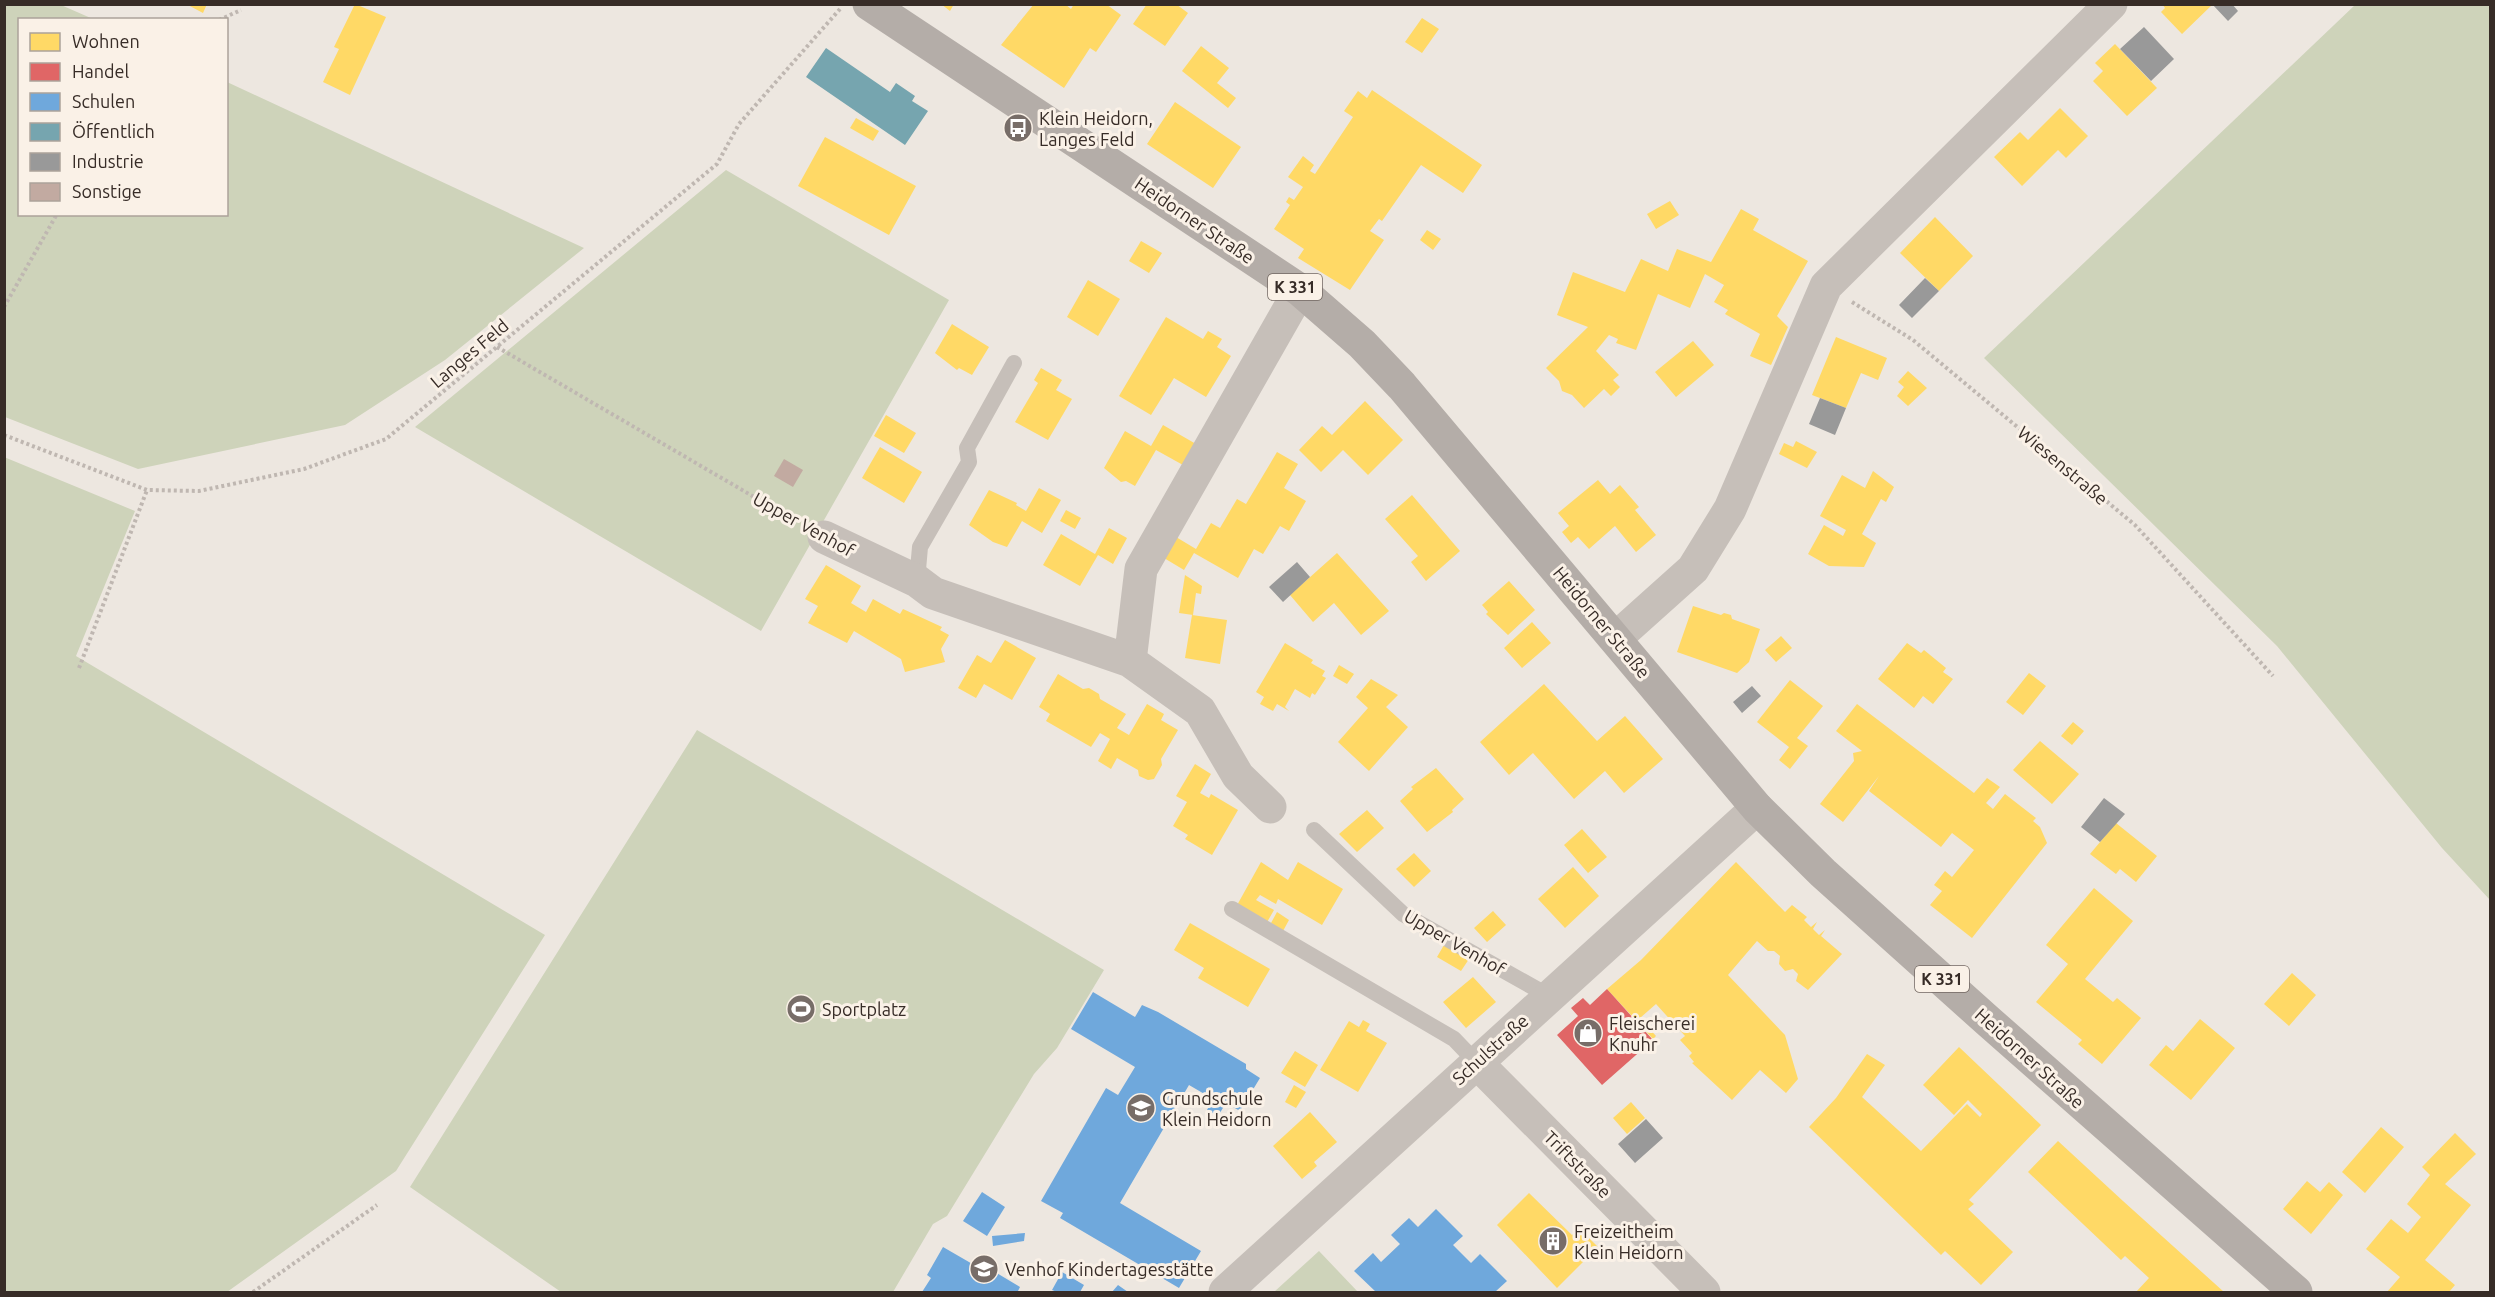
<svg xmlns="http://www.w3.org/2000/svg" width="2495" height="1297" font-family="Ubuntu,sans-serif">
<rect width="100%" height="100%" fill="#ede7e0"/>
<path fill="#ced3ba" d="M 4,5 L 61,5 L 93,19 L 20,20 L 20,214 L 226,214 L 227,82 L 584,248 L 445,360 L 345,425 L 138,469 L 5,417 Z
M 2355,5 L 2490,5 L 2490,900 L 2442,848 L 2277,646 L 1984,358 Z
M 726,170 L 949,300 L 761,631 L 415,427 Z
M 4,457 L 135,511 L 76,656 L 545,935 L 396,1171 L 227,1292 L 5,1292 Z
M 697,730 L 1104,970 L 1057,1048 L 1034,1074 L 947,1216 L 933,1224 L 893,1292 L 561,1292 L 410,1187 Z
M 1319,1251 L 1358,1292 L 1274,1292 Z"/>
<path fill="#ffd966" d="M 186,4 L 207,4 L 203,13 Z
M 355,4 L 386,17 L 350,95 L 323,82 L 339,49 L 334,47 Z
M 941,4 L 954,4 L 950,11 Z
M 1034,4 L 1065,4 L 1071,9 L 1074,4 L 1106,4 L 1121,15 L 1096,52 L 1090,48 L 1064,88 L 1001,45 Z
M 1147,4 L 1176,4 L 1188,13 L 1165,46 L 1133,24 Z
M 2162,4 L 2213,4 L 2182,34 L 2161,12 L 2165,8 Z
M 1422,18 L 1439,29 L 1422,53 L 1405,42 Z
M 2115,44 L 2157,88 L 2127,116 L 2093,81 L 2103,71 L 2095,63 Z
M 1201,46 L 1229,68 L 1217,83 L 1236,98 L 1228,108 L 1182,71 Z
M 1372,90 L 1482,165 L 1463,193 L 1421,165 L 1382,221 L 1379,219 L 1370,231 L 1384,240 L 1350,290 L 1298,258 L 1304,249 L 1274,229 L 1290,205 L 1286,202 L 1289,197 L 1294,200 L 1303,187 L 1288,177 L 1303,156 L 1314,165 L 1310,171 L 1315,174 L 1353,117 L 1344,111 L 1358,91 L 1367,98 Z
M 1175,102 L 1241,147 L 1213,188 L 1147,144 Z
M 2060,108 L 2088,136 L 2066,158 L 2058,150 L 2022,186 L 1994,157 L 2020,132 L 2028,140 Z
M 856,118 L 879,131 L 873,141 L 850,128 Z
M 825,137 L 916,186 L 889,235 L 798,186 Z
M 1670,201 L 1679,215 L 1656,229 L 1647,214 Z
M 1741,209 L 1759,219 L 1753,230 L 1808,261 L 1777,316 L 1788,327 L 1771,365 L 1750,356 L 1760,334 L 1725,314 L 1728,310 L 1714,302 L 1724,285 L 1705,274 L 1690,308 L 1658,294 L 1636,350 L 1616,343 L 1618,339 L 1609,335 L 1596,351 L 1619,375 L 1613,380 L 1620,387 L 1611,396 L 1604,389 L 1584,408 L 1572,395 L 1562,391 L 1559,381 L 1546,368 L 1588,327 L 1557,315 L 1573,272 L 1625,292 L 1641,259 L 1668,271 L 1677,249 L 1711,262 Z
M 1935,217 L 1973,256 L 1939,291 L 1900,253 Z
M 1427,230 L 1441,239 L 1433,250 L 1420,240 Z
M 1141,241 L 1162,253 L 1149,273 L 1129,261 Z
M 1088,280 L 1120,299 L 1098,336 L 1067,317 Z
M 1166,317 L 1203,339 L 1208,331 L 1222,339 L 1217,347 L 1231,356 L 1206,397 L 1174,378 L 1151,415 L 1119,396 Z
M 952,324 L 989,347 L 972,375 L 959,368 L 957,370 L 935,353 Z
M 1836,337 L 1887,358 L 1878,380 L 1861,373 L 1846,408 L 1812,395 Z
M 1693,341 L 1714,365 L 1676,397 L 1655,372 Z
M 1041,368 L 1062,380 L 1056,390 L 1072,399 L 1048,440 L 1015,422 L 1038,383 L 1034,380 Z
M 1908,371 L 1927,388 L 1908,406 L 1897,396 L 1904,387 L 1898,382 Z
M 1365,401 L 1403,440 L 1368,475 L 1343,450 L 1321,472 L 1299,450 L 1322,426 L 1332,435 Z
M 886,415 L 916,433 L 904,453 L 874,436 Z
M 1163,425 L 1196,444 L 1183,465 L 1156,450 L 1135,486 L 1126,481 L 1121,482 L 1104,468 L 1125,431 L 1151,446 Z
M 1796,441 L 1817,452 L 1807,468 L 1779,454 L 1784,443 L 1793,447 Z
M 880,447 L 922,472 L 904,503 L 862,478 Z
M 1277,452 L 1298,464 L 1284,488 L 1306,501 L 1289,531 L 1280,526 L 1263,554 L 1254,549 L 1238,578 L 1194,553 L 1184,570 L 1164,558 L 1176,537 L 1196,549 L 1211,523 L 1220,528 L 1237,499 L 1246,504 Z
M 1873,471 L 1894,487 L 1886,502 L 1881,499 L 1862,534 L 1876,543 L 1864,567 L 1829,566 L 1808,554 L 1824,525 L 1843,536 L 1846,530 L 1820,516 L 1842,475 L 1865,488 Z
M 1598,480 L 1610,494 L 1620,485 L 1639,507 L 1635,510 L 1656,535 L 1636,552 L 1615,526 L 1589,549 L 1578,537 L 1571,543 L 1562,532 L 1569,526 L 1558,513 Z
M 1039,488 L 1061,500 L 1042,533 L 1022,521 L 1007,547 L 993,542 L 969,525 L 989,490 L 1017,503 L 1016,505 L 1026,511 Z
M 1412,495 L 1460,551 L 1426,581 L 1411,562 L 1418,556 L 1385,519 Z
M 1066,510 L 1081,518 L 1075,529 L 1060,521 Z
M 1109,528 L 1127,538 L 1113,564 L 1098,555 L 1080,586 L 1043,565 L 1061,534 L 1095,554 Z
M 1337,553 L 1389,611 L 1361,635 L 1334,603 L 1313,622 L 1290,595 Z
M 826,565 L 861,586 L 851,603 L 866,612 L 873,599 L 900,614 L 903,609 L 942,627 L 940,630 L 949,635 L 941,649 L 945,662 L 905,672 L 901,659 L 854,631 L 847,643 L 808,623 L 818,606 L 805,599 Z
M 1185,575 L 1202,586 L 1201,594 L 1196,593 L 1193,615 L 1179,613 Z
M 1509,581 L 1535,610 L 1508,635 L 1486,614 L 1488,612 L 1482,605 Z
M 1693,606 L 1721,615 L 1724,613 L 1731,615 L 1732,619 L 1760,629 L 1749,662 L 1737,673 L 1677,652 Z
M 1192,615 L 1227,620 L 1220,664 L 1185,658 Z
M 1532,622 L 1551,643 L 1522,668 L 1504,648 Z
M 1781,636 L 1792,648 L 1776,662 L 1765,650 Z
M 1005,640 L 1036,658 L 1012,700 L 984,684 L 976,698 L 958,688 L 977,655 L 991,663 Z
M 1285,643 L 1313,660 L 1311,663 L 1325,671 L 1322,676 L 1326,678 L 1315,695 L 1312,693 L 1310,698 L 1295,689 L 1285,707 L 1289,711 L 1277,704 L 1273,711 L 1260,704 L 1264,697 L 1256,692 Z
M 1907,643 L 1921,653 L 1924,650 L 1946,668 L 1943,672 L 1953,679 L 1933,704 L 1923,696 L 1914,708 L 1878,679 Z
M 1339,665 L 1354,674 L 1347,684 L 1333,676 Z
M 2029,673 L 2046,686 L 2023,715 L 2006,702 Z
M 1058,674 L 1083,689 L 1089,688 L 1099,694 L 1100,699 L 1126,714 L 1117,728 L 1129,735 L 1147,704 L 1164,714 L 1161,720 L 1178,730 L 1161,759 L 1162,765 L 1154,779 L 1148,780 L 1139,776 L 1138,770 L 1117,758 L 1111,769 L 1098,761 L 1110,739 L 1100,733 L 1091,747 L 1046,721 L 1050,714 L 1039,707 Z
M 1371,679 L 1398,695 L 1386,707 L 1408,727 L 1369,771 L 1338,742 L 1368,708 L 1356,697 Z
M 1790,680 L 1823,706 L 1797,738 L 1808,746 L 1790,769 L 1779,760 L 1789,747 L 1757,722 Z
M 1544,684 L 1597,741 L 1625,716 L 1663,759 L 1624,793 L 1605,771 L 1574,799 L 1533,753 L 1509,775 L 1480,742 Z
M 1857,704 L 1974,793 L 1987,778 L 2000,787 L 1986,803 L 1993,809 L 2005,794 L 2036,818 L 2033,821 L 2040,827 L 2047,843 L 1972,938 L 1930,905 L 1942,891 L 1934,885 L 1945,871 L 1952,877 L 1974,850 L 1952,833 L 1941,847 L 1869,791 L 1879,776 L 1843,822 L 1820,804 L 1854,761 L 1853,753 L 1862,751 L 1836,731 Z
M 2073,722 L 2084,731 L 2072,745 L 2061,736 Z
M 2040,741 L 2079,774 L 2052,804 L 2013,770 Z
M 1195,764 L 1211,774 L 1200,793 L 1209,798 L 1211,794 L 1238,810 L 1212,855 L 1185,839 L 1188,835 L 1173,826 L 1187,802 L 1176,796 Z
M 1436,768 L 1464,799 L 1452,810 L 1453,812 L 1427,832 L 1400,801 L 1413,789 L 1411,787 Z
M 1367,810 L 1384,828 L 1357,852 L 1339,834 Z
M 2116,823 L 2157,856 L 2136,882 L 2120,869 L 2116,874 L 2090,854 Z
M 1582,829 L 1607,857 L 1588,873 L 1564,845 Z
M 1414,853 L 1431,871 L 1414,887 L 1396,869 Z
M 1261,862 L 1288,880 L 1298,862 L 1343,889 L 1322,925 L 1278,899 L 1276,904 L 1260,895 L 1256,900 L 1274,910 L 1266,924 L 1236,907 Z
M 1736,862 L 1785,912 L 1792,905 L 1807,917 L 1804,920 L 1811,927 L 1817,922 L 1813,929 L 1819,935 L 1825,930 L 1821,936 L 1842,954 L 1808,990 L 1796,981 L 1798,974 L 1793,969 L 1785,971 L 1779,964 L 1780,956 L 1774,951 L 1768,951 L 1757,941 L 1728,975 L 1785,1035 L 1798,1079 L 1786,1093 L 1760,1070 L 1732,1100 L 1692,1063 L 1694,1062 L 1689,1056 L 1692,1053 L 1680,1040 L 1685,1036 L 1656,1004 L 1640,1018 L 1656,1036 L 1653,1039 L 1607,989 L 1641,960 Z
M 1573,867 L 1599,896 L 1565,928 L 1538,899 Z
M 2094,888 L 2133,921 L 2085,979 L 2113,1002 L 2117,998 L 2141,1018 L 2102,1064 L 2078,1044 L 2082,1040 L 2036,1002 L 2068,964 L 2046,945 Z
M 1493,911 L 1506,925 L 1487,942 L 1474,928 Z
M 1277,912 L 1289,920 L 1283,931 L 1271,923 Z
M 1190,923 L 1270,969 L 1248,1007 L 1198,978 L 1204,968 L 1174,950 Z
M 1444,945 L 1469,959 L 1461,971 L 1437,957 Z
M 2292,973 L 2316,995 L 2289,1026 L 2264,1004 Z
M 1473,977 L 1496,1002 L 1466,1028 L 1443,1002 Z
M 2200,1019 L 2235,1048 L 2191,1100 L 2149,1065 L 2166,1045 L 2173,1051 Z
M 1363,1020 L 1370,1024 L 1366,1031 L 1387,1043 L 1358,1092 L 1320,1070 L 1349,1021 L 1359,1027 Z
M 1959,1047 L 2041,1125 L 1969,1200 L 1974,1204 L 1968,1209 L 2013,1252 L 1981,1285 L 1945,1251 L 1941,1255 L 1809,1127 L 1836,1098 L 1867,1054 L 1885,1065 L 1862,1097 L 1921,1151 L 1967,1104 L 1980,1117 L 1982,1114 L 1968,1100 L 1954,1115 L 1923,1085 Z
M 1295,1051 L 1318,1065 L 1305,1087 L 1281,1073 Z
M 1294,1085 L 1306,1092 L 1296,1108 L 1285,1102 Z
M 1631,1102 L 1645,1118 L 1627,1134 L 1613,1118 Z
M 1310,1112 L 1337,1142 L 1314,1162 L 1317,1166 L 1302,1179 L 1273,1146 Z
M 2381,1127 L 2404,1147 L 2365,1193 L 2342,1172 Z
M 2455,1133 L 2476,1154 L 2445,1184 L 2471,1205 L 2425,1260 L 2455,1285 L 2449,1292 L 2387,1292 L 2400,1277 L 2366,1249 L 2391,1219 L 2408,1233 L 2421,1217 L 2407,1204 L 2430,1175 L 2422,1167 Z
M 2058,1141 L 2123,1201 L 2224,1292 L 2136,1292 L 2149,1278 L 2125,1256 L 2121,1260 L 2028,1172 Z
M 2307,1181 L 2320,1192 L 2329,1182 L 2343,1195 L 2311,1234 L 2283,1209 Z
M 1529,1193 L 1572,1235 L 1579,1228 L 1598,1247 L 1557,1288 L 1497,1225 Z"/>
<path fill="#e06666" d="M 1607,989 L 1653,1040 L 1602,1085 L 1557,1035 L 1578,1016 L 1571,1008 L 1583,998 L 1590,1005 Z"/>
<path fill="#6fa8dc" d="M 1093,992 L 1135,1017 L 1142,1005 L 1158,1012 L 1246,1064 L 1246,1069 L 1260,1078 L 1240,1111 L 1226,1103 L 1218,1116 L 1207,1110 L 1213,1099 L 1189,1085 L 1120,1203 L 1201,1251 L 1179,1288 L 1060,1218 L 1063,1213 L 1041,1201 L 1106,1088 L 1118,1095 L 1135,1067 L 1071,1029 Z
M 982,1192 L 1005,1207 L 987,1236 L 963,1221 Z
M 1436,1209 L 1463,1236 L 1453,1245 L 1471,1263 L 1480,1254 L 1507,1281 L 1495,1292 L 1376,1292 L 1354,1271 L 1373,1253 L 1381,1262 L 1400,1244 L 1391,1235 L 1409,1218 L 1418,1227 Z
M 1025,1233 L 1024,1241 L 993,1246 L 992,1236 Z
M 943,1247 L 988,1273 L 990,1269 L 1020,1287 L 1018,1291 L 1021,1292 L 922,1292 L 931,1278 L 927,1275 Z
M 1062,1272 L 1084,1285 L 1080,1292 L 1057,1292 L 1052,1290 Z
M 1118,1285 L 1128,1292 L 1112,1292 Z"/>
<path fill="#76a5af" d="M 826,48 L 890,92 L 896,83 L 915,96 L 912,101 L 928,111 L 905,145 L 806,77 Z"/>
<path fill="#999" d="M 2212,4 L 2232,4 L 2238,11 L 2228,21 Z
M 2144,27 L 2174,59 L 2151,81 L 2120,49 Z
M 1925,278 L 1939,291 L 1912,318 L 1899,305 Z
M 1820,398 L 1846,408 L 1835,435 L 1809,424 Z
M 1297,562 L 1310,577 L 1283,602 L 1269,587 Z
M 1752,686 L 1761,696 L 1742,713 L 1733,702 Z
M 2104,798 L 2125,814 L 2100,842 L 2081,827 Z
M 1646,1119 L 1663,1138 L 1635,1163 L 1618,1144 Z"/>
<path fill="#c2aaa1" d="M 784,459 L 803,470 L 793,487 L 774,476 Z"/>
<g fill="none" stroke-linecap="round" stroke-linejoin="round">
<path stroke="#bfb7b1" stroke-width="4" stroke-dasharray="3 3" stroke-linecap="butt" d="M 219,20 L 241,10
M 1852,302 L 1913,340 L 2135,525 L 2273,676
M 4,307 L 57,214
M 497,347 L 797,522
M 4,435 L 147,490 L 199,491 L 304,469 L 386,439 L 717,164 L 739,124 L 840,9
M 79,668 L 147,490
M 253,1292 L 377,1205"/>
<path stroke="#c6bfb9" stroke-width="16" d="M 917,581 L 920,547 L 969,462 L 967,448 L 1014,363
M 1314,830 L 1403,914 L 1549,996
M 1232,909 L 1454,1039 L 1476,1062"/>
<path stroke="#c6bfb9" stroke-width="33" d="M 824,537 L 917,581 L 933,593 L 1130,661 L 1200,711 L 1238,776 L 1270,807
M 1616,638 L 1693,569 L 1730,509 L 1826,286 L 2111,4
M 1130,661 L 1141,569 L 1300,290
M 1476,1062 L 1704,1292
M 1225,1292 L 1757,808"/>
<path stroke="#b4ada8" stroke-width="33" d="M 869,4 L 1300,290 L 1362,344 L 1402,386 L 1757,808 L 1823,873 L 1988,1021 L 2296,1292"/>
</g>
<defs>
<g id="bus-disc" transform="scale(1.5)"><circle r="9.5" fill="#776d68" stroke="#faf1e7"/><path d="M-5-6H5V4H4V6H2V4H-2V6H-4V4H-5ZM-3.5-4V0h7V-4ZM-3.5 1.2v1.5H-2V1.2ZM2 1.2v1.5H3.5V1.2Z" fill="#fff"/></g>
<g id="stadium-disc" transform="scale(1.5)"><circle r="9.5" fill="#776d68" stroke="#faf1e7"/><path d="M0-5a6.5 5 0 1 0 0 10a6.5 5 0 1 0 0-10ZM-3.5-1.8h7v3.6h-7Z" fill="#fff"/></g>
<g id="shop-disc" transform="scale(1.5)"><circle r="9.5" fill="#776d68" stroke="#faf1e7"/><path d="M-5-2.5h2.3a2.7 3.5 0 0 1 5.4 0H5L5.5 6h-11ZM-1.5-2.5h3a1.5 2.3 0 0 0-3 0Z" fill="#fff"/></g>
<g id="school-disc" transform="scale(1.5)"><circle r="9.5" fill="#776d68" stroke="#faf1e7"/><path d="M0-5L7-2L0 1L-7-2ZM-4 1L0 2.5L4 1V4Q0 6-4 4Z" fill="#fff"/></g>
<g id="building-disc" transform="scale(1.5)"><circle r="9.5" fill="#776d68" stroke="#faf1e7"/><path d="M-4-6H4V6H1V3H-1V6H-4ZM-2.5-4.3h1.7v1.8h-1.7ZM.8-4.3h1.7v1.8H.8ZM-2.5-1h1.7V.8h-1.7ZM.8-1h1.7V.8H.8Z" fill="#fff"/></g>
</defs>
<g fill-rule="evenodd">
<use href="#bus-disc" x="1018" y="128"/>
<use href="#stadium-disc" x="801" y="1009"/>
<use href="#shop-disc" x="1588" y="1033"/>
<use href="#school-disc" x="1141" y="1108"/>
<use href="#building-disc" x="1553" y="1241"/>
<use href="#school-disc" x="984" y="1269"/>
</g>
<g text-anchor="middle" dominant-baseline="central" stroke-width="6" stroke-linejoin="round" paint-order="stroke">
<g fill="#faf1e7" stroke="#726761" stroke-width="1.5">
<rect x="1268" y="274" width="54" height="26" rx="4.5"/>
<rect x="1915" y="966" width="54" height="26" rx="4.5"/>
</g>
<g font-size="16" font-weight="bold" fill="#372c27">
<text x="1295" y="287">K 331</text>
<text x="1942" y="979">K 331</text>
</g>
<g font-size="18" fill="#372c27" stroke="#faf1e7" text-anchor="start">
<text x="1039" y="118">Klein Heidorn,<tspan x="1039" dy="21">Langes Feld</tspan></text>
<text x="822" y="1009">Sportplatz</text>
<text x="1609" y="1023">Fleischerei<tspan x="1609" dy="21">Knuhr</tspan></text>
<text x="1162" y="1098">Grundschule<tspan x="1162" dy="21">Klein Heidorn</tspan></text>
<text x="1574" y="1231">Freizeitheim<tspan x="1574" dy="21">Klein Heidorn</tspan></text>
<text x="1005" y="1269">Venhof Kindertagesstätte</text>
</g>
<g font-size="18" fill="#372c27" stroke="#faf1e7">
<text transform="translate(1195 220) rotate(34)">Heidorner Straße</text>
<text transform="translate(469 353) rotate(-40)">Langes Feld</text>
<text transform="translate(2063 465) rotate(40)">Wiesenstraße</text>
<text transform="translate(804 524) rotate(29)">Upper Venhof</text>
<text transform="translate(1602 622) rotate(50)">Heidorner Straße</text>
<text transform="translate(1455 942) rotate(30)">Upper Venhof</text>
<text transform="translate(1490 1049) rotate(-42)">Schulstraße</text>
<text transform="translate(2030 1058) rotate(42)">Heidorner Straße</text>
<text transform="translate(1578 1164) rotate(45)">Triftstraße</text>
</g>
</g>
<rect width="2495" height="1297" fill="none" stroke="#372c27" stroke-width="12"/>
<rect x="18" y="18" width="210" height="198" fill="#faf1e7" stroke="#aca29a" stroke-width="1.5"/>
<rect x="30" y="33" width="30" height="18" fill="#ffd966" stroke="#aca29a" stroke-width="1.5"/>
<text x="72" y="48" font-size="18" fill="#372c27">Wohnen</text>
<rect x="30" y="63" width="30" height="18" fill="#e06666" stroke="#aca29a" stroke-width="1.5"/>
<text x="72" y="78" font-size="18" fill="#372c27">Handel</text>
<rect x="30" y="93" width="30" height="18" fill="#6fa8dc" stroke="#aca29a" stroke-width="1.5"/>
<text x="72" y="108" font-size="18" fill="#372c27">Schulen</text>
<rect x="30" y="123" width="30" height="18" fill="#76a5af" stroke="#aca29a" stroke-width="1.5"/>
<text x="72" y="138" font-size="18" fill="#372c27">Öffentlich</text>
<rect x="30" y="153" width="30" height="18" fill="#999999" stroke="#aca29a" stroke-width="1.5"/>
<text x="72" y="168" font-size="18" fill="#372c27">Industrie</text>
<rect x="30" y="183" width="30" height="18" fill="#c2aaa1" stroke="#aca29a" stroke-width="1.5"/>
<text x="72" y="198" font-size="18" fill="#372c27">Sonstige</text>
</svg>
